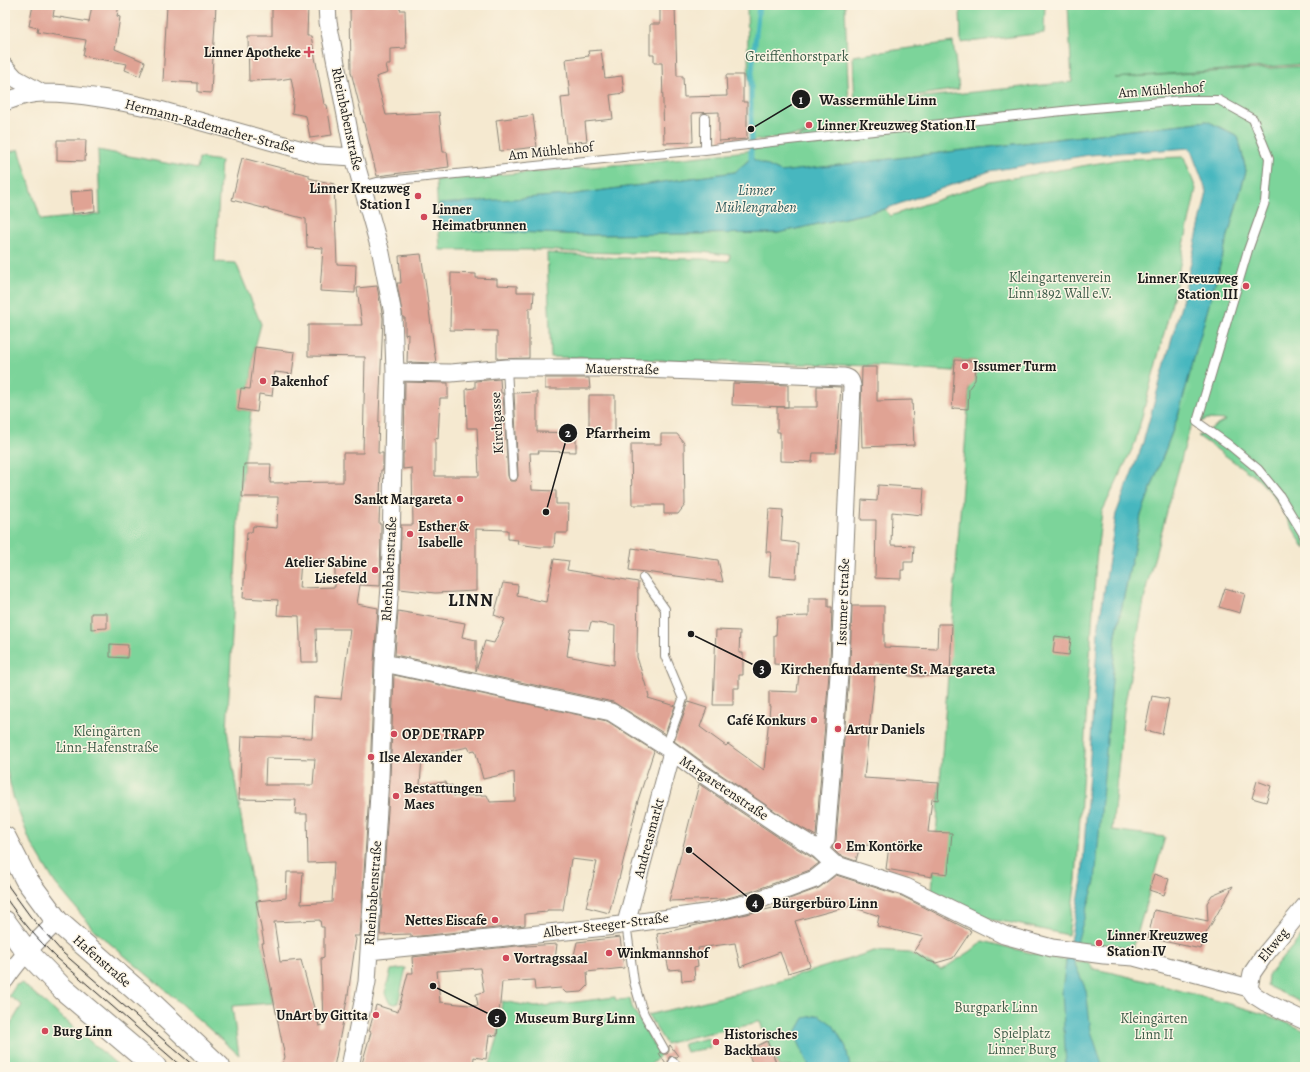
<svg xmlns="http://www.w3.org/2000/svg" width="1310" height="1072" font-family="Alegreya,serif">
<rect width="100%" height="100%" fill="#fcf5e5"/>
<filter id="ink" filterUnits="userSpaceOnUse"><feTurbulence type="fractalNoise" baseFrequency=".025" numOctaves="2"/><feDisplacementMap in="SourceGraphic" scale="8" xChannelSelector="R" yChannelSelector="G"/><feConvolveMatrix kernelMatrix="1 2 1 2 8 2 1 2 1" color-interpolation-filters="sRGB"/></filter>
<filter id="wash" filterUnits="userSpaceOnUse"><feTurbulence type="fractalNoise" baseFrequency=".012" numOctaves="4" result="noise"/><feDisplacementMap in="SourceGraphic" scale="16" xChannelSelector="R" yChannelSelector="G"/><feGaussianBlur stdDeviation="0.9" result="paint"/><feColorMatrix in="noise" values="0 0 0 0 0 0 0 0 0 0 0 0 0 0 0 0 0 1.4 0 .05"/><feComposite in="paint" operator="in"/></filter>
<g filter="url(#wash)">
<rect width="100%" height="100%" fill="#f5e9d0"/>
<path fill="#7bd49a" stroke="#4c785b" d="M 747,5 L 845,5 L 849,108 L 905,99 L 1072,82 L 1068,5 L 1305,5 L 1305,64 L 1115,78 L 1305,66 L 1305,549 L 1273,495 L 1258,479 L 1198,436 L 1226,420 L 1207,419 L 1190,427 L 1147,585 L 1124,709 L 1112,830 L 1165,837 L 1133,949 L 1102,946 L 1083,948 L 1076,946 L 1116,634 L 1141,515 L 1178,416 L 1246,171 L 1238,136 L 1207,121 L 781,172 L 751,158 L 735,172 L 569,195 L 439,205 L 440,229 L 590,235 L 778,233 L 885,209 L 890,216 L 990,182 L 1122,159 L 1184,157 L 1196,189 L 1171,307 L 1135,443 L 1102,512 L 1096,561 L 1076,880 L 1068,935 L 1012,923 L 992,920 L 932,890 L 970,379 L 975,379 L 976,361 L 955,360 L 954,371 L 877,366 L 551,357 L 547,253 L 618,258 L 702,259 L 729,261 L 730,255 L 700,252 L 618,253 L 572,252 L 545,250 L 440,250 L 436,180 L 638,163 L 747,151 L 814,133 L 750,141 Z
M 960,5 L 1045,5 L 1044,33 L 961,43 Z
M 953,42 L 959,89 L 855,105 L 853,56 Z
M 19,149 L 41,220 L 100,214 L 98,150 L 197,169 L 199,158 L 221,161 L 215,262 L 236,263 L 261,324 L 255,347 L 250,389 L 238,409 L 251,411 L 239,503 L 227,730 L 256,910 L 273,1003 L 232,1006 L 239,1055 L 157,983 L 95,931 L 55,883 L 30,841 L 14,800 L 5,763 L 5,154 Z
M 1305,932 L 1305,1004 L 1267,986 L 1268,975 Z
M 983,941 L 1051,958 L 1089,963 L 1094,969 C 1131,976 1167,987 1203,997 C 1238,1006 1273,1015 1305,1031 L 1305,1067 L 779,1067 L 762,1028 L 760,1021 L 756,1021 L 753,1024 L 691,1037 L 666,1044 L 648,1015 L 758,988 L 874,951 L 910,953 L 941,970 L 971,951 Z
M 406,968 L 398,1003 L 395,1004 L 389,1002 L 385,993 L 391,970 Z
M 22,983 L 120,1067 L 5,1067 L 5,1034 L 22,1005 L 9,996 L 16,985 Z
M 615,997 L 616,1000 L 630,999 L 632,1007 L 660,1056 L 648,1067 L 489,1067 L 498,1037 L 502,1001 L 536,1007 Z
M 708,1038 L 710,1048 L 686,1052 L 683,1044 Z"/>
<path fill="#47b7bf" stroke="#326a6e" d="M 1207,121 L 1238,136 L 1246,171 L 1178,416 L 1141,515 L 1116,634 L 1095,882 L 1078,939 L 1074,962 L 1086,990 L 1091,1031 L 1103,1067 L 1066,1067 L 1062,990 L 1066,961 L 1082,881 L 1098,631 L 1116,514 L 1142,446 L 1181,306 L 1207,192 L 1190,148 L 1089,155 L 990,171 L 885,209 L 778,233 L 590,235 L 440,229 L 439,204 L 569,195 L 735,172 L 751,158 L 781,172 Z
M 819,1015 L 833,1025 L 846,1047 L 850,1067 L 809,1067 L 795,1034 L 804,1018 Z"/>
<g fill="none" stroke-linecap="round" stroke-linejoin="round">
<path stroke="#47b7bf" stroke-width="5" d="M 751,158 L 751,82 L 759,5"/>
</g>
<g id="blocks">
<path fill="#e0a394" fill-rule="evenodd" d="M 33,5 L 55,5 L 53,16 L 89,22 L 92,5 L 119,5 L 117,16 L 120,17 L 115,49 L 145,62 L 140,76 L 125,70 L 127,64 L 83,56 L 86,40 L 37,32 L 38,28 L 29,26 Z
M 167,5 L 216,5 L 211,93 L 198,92 L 198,83 L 163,81 Z
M 272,5 L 308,5 L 307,36 L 311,36 L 324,104 L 327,105 L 332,135 L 310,138 L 306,116 L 292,113 L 294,94 L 291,78 L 279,80 L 249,81 L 248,36 L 272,36 Z
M 350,5 L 400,5 L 400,10 L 405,10 L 406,48 L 390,49 L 390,65 L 386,65 L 388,73 L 376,77 L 386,115 L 439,112 L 443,152 L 447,152 L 449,167 L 377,176 L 351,72 Z
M 660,5 L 675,5 L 677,76 L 683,76 L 684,97 L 727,96 L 726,75 L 743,75 L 743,102 L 747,102 L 747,139 L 719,141 L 719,112 L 692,113 L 693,142 L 664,143 L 662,63 L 654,63 L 654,55 L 650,55 L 650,24 L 660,24 Z
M 601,50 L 605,78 L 622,76 L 624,93 L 610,95 L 613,119 L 585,122 L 587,141 L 566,143 L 561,98 L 570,97 L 566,59 L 589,56 L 588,51 Z
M 533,115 L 537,147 L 500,151 L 496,120 Z
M 57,140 L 86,140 L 85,161 L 57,160 Z
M 242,158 L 309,175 L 309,178 L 334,184 L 337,264 L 356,265 L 355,293 L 320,291 L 323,248 L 307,247 L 306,219 L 232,200 Z
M 94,190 L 95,211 L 72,214 L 70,192 Z
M 421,254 L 425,280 L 436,363 L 407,362 L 408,334 L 405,335 L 405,318 L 403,318 L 397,283 L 401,283 L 399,256 Z
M 451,273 L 476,274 L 476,278 L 497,279 L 497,285 L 517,286 L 517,292 L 534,292 L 533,308 L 529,308 L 529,358 L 497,359 L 497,331 L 450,330 Z
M 377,286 L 383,318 L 379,415 L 378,453 L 383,453 L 383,470 L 381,470 L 379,524 L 381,524 L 380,586 L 360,585 L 357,604 L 378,608 L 374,662 L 370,778 L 360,936 L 354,936 L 356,939 L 348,995 L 334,1067 L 281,1067 L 285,1057 L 262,943 L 264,943 L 256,901 L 286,898 L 287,872 L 303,872 L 301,904 L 332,902 L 334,862 L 308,863 L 307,814 L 295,814 L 296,800 L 239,799 L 242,736 L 312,738 L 314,697 L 341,699 L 350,629 L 316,629 L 317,662 L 301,662 L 299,616 L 277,615 L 278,600 L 243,598 L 247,532 L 252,532 L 253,526 L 277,528 L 278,497 L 242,497 L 244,464 L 271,464 L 270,483 L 343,482 L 343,453 L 363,453 L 365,357 L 308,356 L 308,325 L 362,325 L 357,288 ZM 335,559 L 335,587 L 299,588 L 301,560 ZM 266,758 L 315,759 L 313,785 L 265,785 ZM 320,920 L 321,927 L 324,927 L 324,957 L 321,958 L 323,1025 L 319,1026 L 301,960 L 280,962 L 274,922 Z
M 255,347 L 295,352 L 292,374 L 275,372 L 272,396 L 259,394 L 257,412 L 238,409 L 241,388 L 250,389 Z
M 955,360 L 976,361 L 975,380 L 969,388 L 968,409 L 954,408 L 952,410 Z
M 862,367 L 877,367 L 877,401 L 912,400 L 914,445 L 862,447 L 861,411 Z
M 545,378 L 589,378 L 590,389 L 545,389 Z
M 500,379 L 501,393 L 503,393 L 508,476 L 510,481 L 516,481 L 518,476 L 514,393 L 537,392 L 537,432 L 576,433 L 576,452 L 538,451 L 539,453 L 530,453 L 532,490 L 556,491 L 556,504 L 569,504 L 568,533 L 555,533 L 554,547 L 540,547 L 517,544 L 518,540 L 508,539 L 508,530 L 476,529 L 476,591 L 435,593 L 400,589 L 401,525 L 413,525 L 412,468 L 403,469 L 403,453 L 404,453 L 405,382 L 448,383 L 448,398 L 440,398 L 438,439 L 435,438 L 435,476 L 479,476 L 477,428 L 467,428 L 466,389 L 475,388 L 475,381 Z
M 733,383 L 788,385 L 788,407 L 732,405 Z
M 817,386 L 841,387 L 836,453 L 813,453 L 812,462 L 780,461 L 780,432 L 777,432 L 777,407 L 817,407 Z
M 589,395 L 615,395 L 615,435 L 589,435 Z
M 661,434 L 677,434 L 684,443 L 685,505 L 678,514 L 664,514 L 664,505 L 632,505 L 631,444 L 661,444 Z
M 878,485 L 924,488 L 922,515 L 892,512 L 891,545 L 914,546 L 913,562 L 904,562 L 904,570 L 901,570 L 901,579 L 875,578 L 876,520 L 861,520 L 862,500 L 877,501 Z
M 769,509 L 783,510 L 781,541 L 798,543 L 796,578 L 769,576 L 771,552 L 766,552 Z
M 632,548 L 718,560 L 723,582 L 629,570 Z
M 554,559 L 569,561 L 567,570 L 638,582 L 637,657 L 649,696 L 648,698 L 675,706 L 665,734 L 613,702 L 395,655 L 398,611 L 465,623 L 462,637 L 476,640 L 476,671 L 485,641 L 494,643 L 505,619 L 494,615 L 503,583 L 518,585 L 517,596 L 546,602 ZM 591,622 L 615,626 L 614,665 L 567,656 L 571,629 L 589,630 Z
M 1225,588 L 1245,594 L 1240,613 L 1219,607 Z
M 809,598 L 828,598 L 828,607 L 832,607 L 830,661 L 816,836 L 788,820 L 707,765 L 674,741 L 688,702 L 707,708 L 700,727 L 726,746 L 728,744 L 764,770 L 770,706 L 769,706 L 769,691 L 797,692 L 800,666 L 774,664 L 774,635 L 776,635 L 777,617 L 809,616 Z
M 852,606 L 884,606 L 884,647 L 937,649 L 938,624 L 952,624 L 950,676 L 909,676 L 894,666 L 876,664 L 864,778 L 939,783 L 938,800 L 932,799 L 928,832 L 952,833 L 948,874 L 933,872 L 932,877 L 886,869 L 889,846 L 860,845 L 856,861 L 839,855 L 832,848 L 836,840 L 850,663 Z
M 91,613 L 107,613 L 107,628 L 91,629 Z
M 716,630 L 740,631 L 739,653 L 743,653 L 743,675 L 739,675 L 739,688 L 733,688 L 733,705 L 713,705 Z
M 1055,636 L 1071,638 L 1069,655 L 1053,653 Z
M 110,644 L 128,645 L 127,658 L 110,657 Z
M 394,675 L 607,721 L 654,751 L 638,800 L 623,862 L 619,879 L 618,879 L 609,913 L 586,907 L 597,862 L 571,859 L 563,910 L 547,910 L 547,912 L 525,914 L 525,925 L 411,937 L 411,934 L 380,935 L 390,779 ZM 468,747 L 470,751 L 475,750 L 483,779 L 514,772 L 515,801 L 490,802 L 487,795 L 454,796 L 452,785 L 447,786 L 446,782 L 420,785 L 422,757 Z
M 1152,696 L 1169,699 L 1162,734 L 1145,730 Z
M 1257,781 L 1271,786 L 1266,802 L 1252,798 Z
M 699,784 L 778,837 L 813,858 L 819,863 L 810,870 L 750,892 L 724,899 L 669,901 Z
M 1154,874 L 1169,879 L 1164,895 L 1149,890 Z
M 836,875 L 902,896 L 971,931 L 953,958 L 936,963 L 928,961 L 914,951 L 923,937 L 877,926 L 879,916 L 850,906 L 795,921 L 810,966 L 788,973 L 780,952 L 740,967 L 735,943 L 698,948 L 699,953 L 696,953 L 698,966 L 694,967 L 695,980 L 682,981 L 681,969 L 669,970 L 666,956 L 661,957 L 657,934 L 782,906 L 781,902 L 819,888 Z
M 1233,886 L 1204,937 L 1201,949 L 1148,938 L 1154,910 L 1208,921 L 1207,903 L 1212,895 Z
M 620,937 L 624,968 L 587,972 L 588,986 L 582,992 L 566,993 L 561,988 L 535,990 L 534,980 L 502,982 L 497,1036 L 489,1035 L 486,1059 L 474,1057 L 473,1067 L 361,1067 L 371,1032 L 369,1031 L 376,1005 L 398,1012 L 408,973 L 413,973 L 412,957 L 526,945 L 526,946 L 557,944 L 555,960 L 572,964 L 577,942 ZM 480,968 L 484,992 L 476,994 L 478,1006 L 440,1002 L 437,971 Z
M 767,1041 L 778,1067 L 754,1067 L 747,1051 Z
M 670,1045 L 678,1056 L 677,1057 L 672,1056 L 669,1057 L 668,1062 L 669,1065 L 667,1066 L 659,1053 L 660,1052 L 664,1054 L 667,1054 L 669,1051 L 669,1046 Z"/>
</g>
</g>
<g filter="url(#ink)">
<use href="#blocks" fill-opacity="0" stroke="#888276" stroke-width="1"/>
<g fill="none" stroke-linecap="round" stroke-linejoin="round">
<g stroke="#888276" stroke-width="10">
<path id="lane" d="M 705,118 L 705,150
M 362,186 L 377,182 L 643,155 L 705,150 L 789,140 L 1072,110 L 1183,100 L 1219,100 L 1253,119 L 1269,158 L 1265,202 L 1248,250 L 1197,422 L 1228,444 L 1258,469 L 1280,496 L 1305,537
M 507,368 L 513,476
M 643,578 L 665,609 L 665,656 L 683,699 L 666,747
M 626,923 L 634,982 L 641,1006 L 644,1014 L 664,1049
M 673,1061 L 678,1067"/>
</g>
<g stroke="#888276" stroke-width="19">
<path id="street" d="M 327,5 L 328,22 L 354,157 L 381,253 L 393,314 L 395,372 L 390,587 L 384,663 L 380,778 L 367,982 L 350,1067
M 5,67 L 15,78 L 42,93
M 5,102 C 17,97 30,93 44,93 C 81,93 119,101 156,109 L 320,155 L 354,157
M 395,372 L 451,373 L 507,368 L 617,368 L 843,377 C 850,378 851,380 852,386 L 840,662 L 826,839 L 819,850
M 384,663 L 611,712 L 666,747 L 701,773 L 783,828 L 819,850 L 834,864 L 906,887 L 1004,935 L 1052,948 L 1104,955 L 1134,957 L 1249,988 L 1254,995 L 1265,1002 L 1305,1021
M 626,923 L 672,752
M 369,951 L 606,927 L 712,912 L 753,902 L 815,879 L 834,864
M 5,980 C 20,958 38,940 57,921
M 1249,988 L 1252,973 L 1263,957 L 1305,906"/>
</g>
<g stroke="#888276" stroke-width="24">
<path id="secondary" d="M 5,838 L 26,879 L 57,921 L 151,1003 L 219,1067
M 5,922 L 27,952 L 63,989 L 155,1067"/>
</g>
<use href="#lane" stroke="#fff" stroke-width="8"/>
<use href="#street" stroke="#fff" stroke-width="17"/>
<use href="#secondary" stroke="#fff" stroke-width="22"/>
<path stroke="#1c1c1c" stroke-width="1" d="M 5,880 L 9,887 L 30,916 L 63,953 L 195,1067
M 5,897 C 21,920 37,939 57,958 L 182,1067"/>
</g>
</g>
<g fill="#d1495b" stroke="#fcf5e5" stroke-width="1.5">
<path d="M307 46h4v4h4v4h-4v4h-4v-4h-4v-4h4z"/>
<circle cx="809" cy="125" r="4"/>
<circle cx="418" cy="196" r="4"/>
<circle cx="424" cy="217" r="4"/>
<circle cx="1246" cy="286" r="4"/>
<circle cx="965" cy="366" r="4"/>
<circle cx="263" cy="381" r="4"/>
<circle cx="460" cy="499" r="4"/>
<circle cx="410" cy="534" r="4"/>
<circle cx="375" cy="570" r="4"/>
<circle cx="814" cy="720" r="4"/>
<circle cx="838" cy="729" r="4"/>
<circle cx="394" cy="734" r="4"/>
<circle cx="371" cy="757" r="4"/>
<circle cx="396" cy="796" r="4"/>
<circle cx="838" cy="846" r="4"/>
<circle cx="495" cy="920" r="4"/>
<circle cx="1099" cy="943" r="4"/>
<circle cx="609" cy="953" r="4"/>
<circle cx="506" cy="958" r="4"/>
<circle cx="376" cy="1015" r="4"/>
<circle cx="45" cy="1031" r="4"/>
<circle cx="716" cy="1042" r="4"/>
</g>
<g text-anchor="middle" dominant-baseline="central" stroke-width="3" stroke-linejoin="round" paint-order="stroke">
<g font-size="14" font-weight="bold" fill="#1c1c1c" stroke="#fcf5e5" text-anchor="start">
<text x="301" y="52" text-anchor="end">Linner Apotheke</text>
<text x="817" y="125">Linner Kreuzweg Station II</text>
<text x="410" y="188" text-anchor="end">Linner Kreuzweg<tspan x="410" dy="16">Station I</tspan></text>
<text x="432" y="209">Linner<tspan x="432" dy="16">Heimatbrunnen</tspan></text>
<text x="1238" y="278" text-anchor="end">Linner Kreuzweg<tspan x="1238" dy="16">Station III</tspan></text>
<text x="973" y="366">Issumer Turm</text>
<text x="271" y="381">Bakenhof</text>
<text x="452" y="499" text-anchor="end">Sankt Margareta</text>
<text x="418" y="526">Esther &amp;<tspan x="418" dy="16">Isabelle</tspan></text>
<text x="367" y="562" text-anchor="end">Atelier Sabine<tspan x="367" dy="16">Liesefeld</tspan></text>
<text x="806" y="720" text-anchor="end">Café Konkurs</text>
<text x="846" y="729">Artur Daniels</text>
<text x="402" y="734">OP DE TRAPP</text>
<text x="379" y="757">Ilse Alexander</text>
<text x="404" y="788">Bestattungen<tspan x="404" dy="16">Maes</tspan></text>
<text x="846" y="846">Em Kontörke</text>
<text x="487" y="920" text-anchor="end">Nettes Eiscafe</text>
<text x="1107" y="935">Linner Kreuzweg<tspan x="1107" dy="16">Station IV</tspan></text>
<text x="617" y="953">Winkmannshof</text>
<text x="514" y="958">Vortragssaal</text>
<text x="368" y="1015" text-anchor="end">UnArt by Gittita</text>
<text x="53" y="1031">Burg Linn</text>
<text x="724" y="1034">Historisches<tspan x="724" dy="16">Backhaus</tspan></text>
</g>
<g font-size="14" fill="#3d5c48" stroke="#fcf5e5">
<text x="797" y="56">Greiffenhorstpark</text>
<text x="1060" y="277">Kleingartenverein<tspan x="1060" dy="16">Linn 1892 Wall e.V.</tspan></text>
<text x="107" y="731">Kleingärten<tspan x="107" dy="16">Linn-Hafenstraße</tspan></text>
<text x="996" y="1007">Burgpark Linn</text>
<text x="1154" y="1018">Kleingärten<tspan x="1154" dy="16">Linn II</tspan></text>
<text x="1022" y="1033">Spielplatz<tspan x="1022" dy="16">Linner Burg</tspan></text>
</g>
<g font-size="14" fill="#1c1c1c" stroke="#fcf5e5">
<text transform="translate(1161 90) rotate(-4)">Am Mühlenhof</text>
<text transform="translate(347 119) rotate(78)">Rheinbabenstraße</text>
<text transform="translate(210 126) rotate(15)">Hermann-Rademacher-Straße</text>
<text transform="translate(551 151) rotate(-6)">Am Mühlenhof</text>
<text transform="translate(622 369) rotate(1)">Mauerstraße</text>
<text transform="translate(497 423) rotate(-93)">Kirchgasse</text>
<text transform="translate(389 569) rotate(-87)">Rheinbabenstraße</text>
<text transform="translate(843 602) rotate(-88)">Issumer Straße</text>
<text transform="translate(724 788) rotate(34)">Margaretenstraße</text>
<text transform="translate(649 838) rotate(-75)">Andreasmarkt</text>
<text transform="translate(373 893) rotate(-86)">Rheinbabenstraße</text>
<text transform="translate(606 925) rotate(-7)">Albert-Steeger-Straße</text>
<text transform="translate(1273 945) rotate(-51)">Eltweg</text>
<text transform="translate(102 961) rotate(41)">Hafenstraße</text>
</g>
<g font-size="15" font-style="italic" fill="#2d5a5d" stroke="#fcf5e5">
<text x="756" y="190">Linner<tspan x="756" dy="17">Mühlengraben</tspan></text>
</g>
<g font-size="18" font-weight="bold" letter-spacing="1" fill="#1c1c1c" stroke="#fcf5e5">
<text x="471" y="600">LINN</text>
</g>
</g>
<path fill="none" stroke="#1c1c1c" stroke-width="1.5" d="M751 129L801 99M546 512L568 433M691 634L762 669M689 850L755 903M433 986L497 1018"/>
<g fill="#1c1c1c" stroke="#fcf5e5" stroke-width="1.5">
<circle cx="751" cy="129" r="4"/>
<circle cx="546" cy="512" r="4"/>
<circle cx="691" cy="634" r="4"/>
<circle cx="689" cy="850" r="4"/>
<circle cx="433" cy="986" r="4"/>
<circle cx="801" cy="99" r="10"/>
<circle cx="568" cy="433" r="10"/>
<circle cx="762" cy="669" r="10"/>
<circle cx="755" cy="903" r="10"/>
<circle cx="497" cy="1018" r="10"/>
</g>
<g font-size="12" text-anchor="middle" font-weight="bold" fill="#fff">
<text x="801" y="104">1</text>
<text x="568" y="437">2</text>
<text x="762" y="673">3</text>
<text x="755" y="907">4</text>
<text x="497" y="1022">5</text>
</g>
<g font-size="15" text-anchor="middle" font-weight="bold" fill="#1c1c1c" stroke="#fcf5e5" stroke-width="3" stroke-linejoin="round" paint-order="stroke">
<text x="878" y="105">Wassermühle Linn</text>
<text x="618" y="438">Pfarrheim</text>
<text x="888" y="674">Kirchenfundamente St. Margareta</text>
<text x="825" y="908">Bürgerbüro Linn</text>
<text x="575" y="1023">Museum Burg Linn</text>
</g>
<rect width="1310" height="1072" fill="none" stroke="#fcf5e5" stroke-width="20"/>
</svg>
